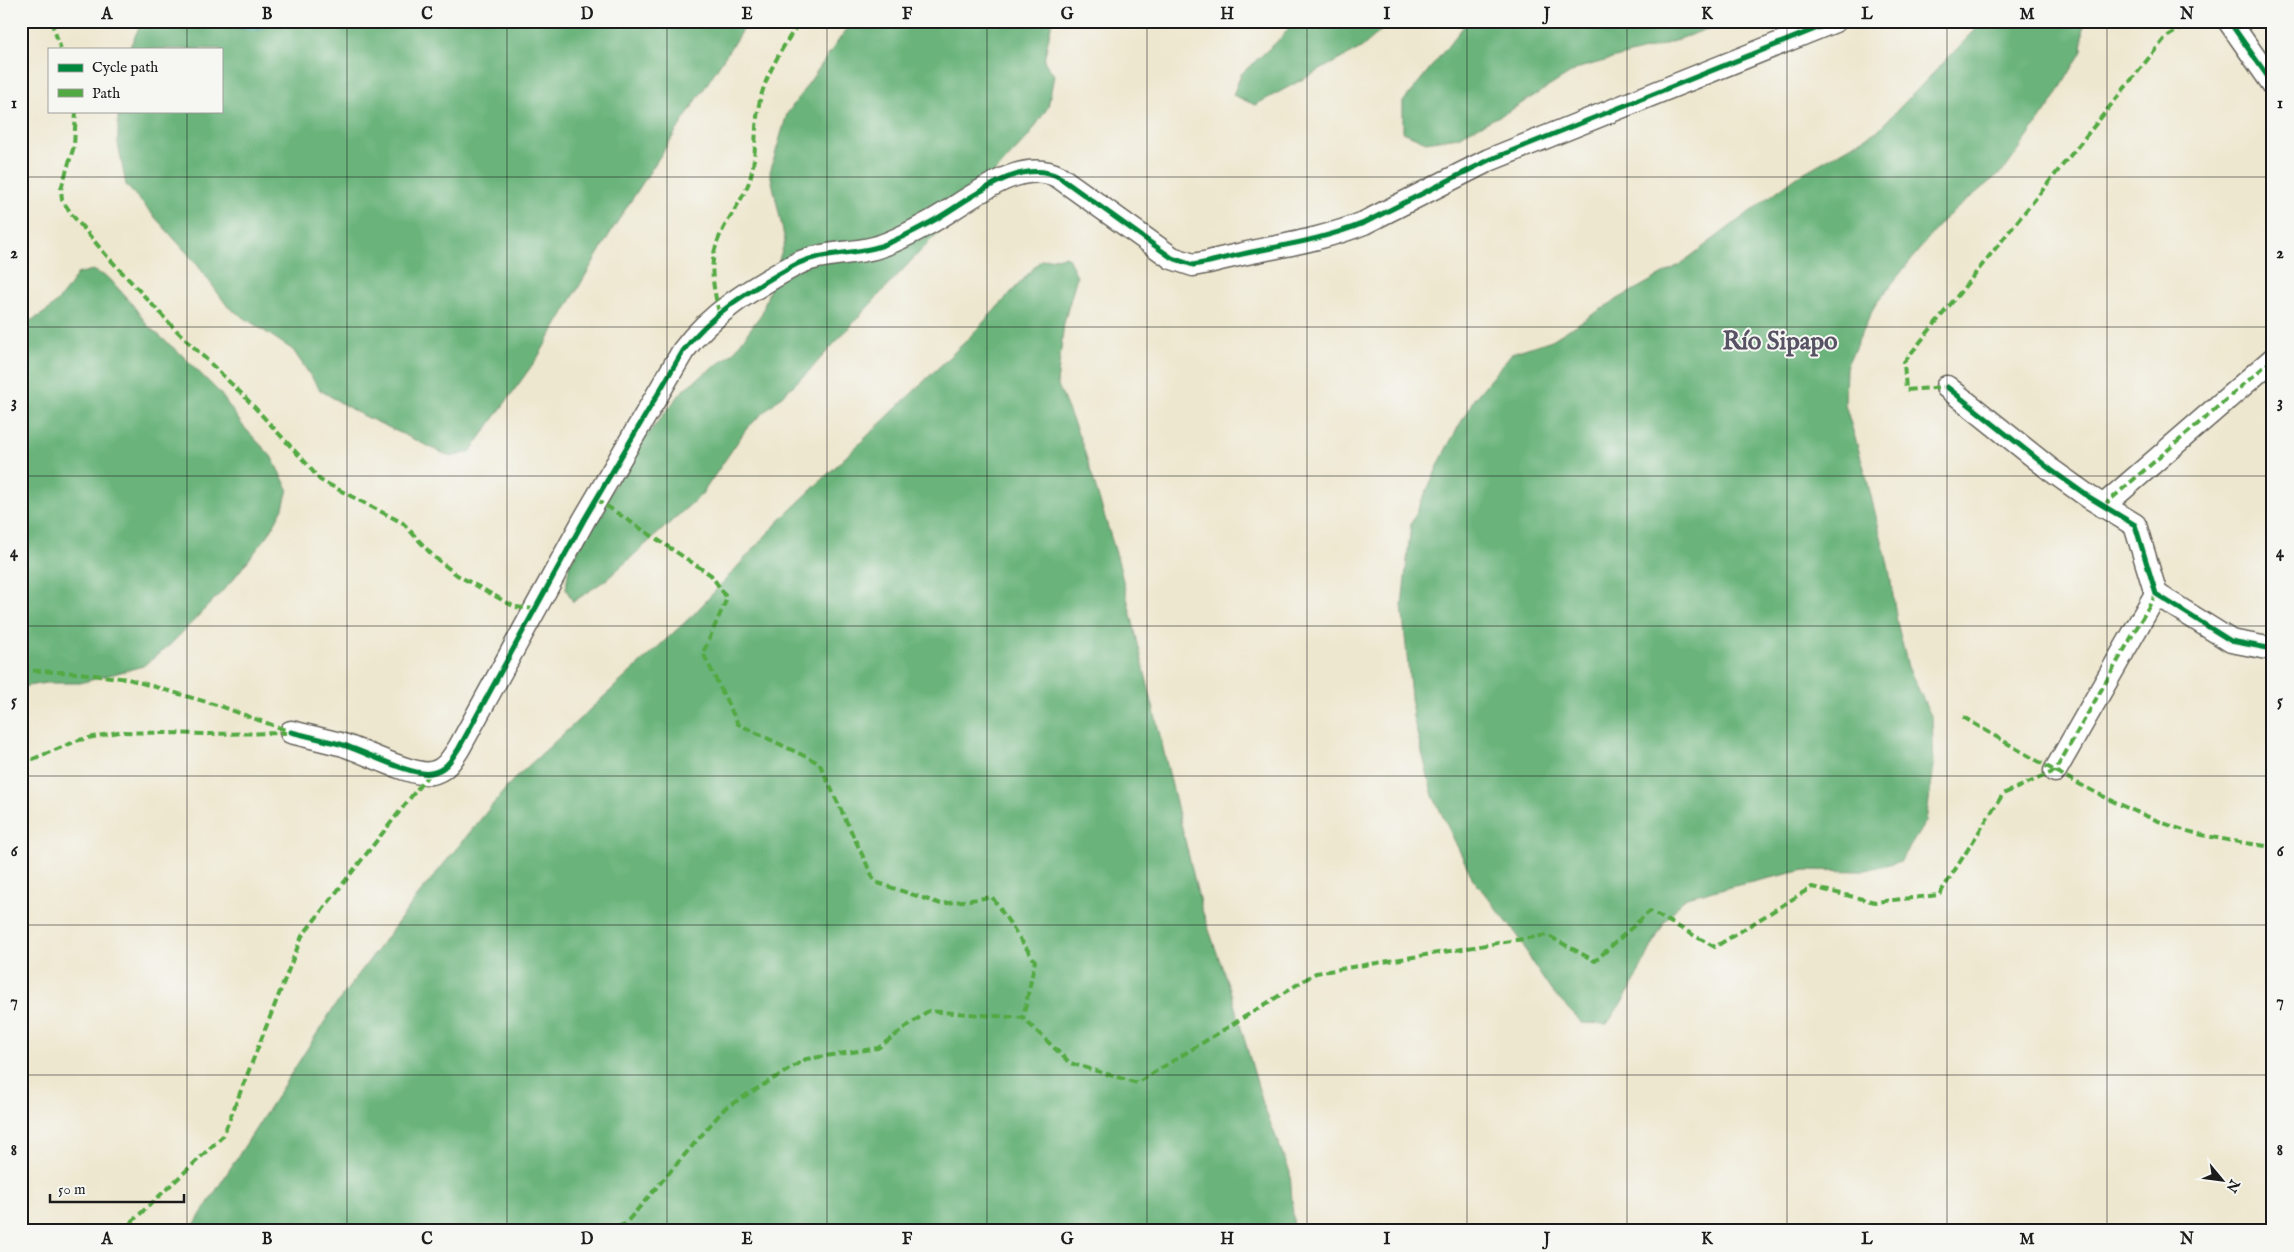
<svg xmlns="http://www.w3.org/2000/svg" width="2294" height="1252" font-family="'IM FELL English',serif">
<rect width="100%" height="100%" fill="#f6f6f2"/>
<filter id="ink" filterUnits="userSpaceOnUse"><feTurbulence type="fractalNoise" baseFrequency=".02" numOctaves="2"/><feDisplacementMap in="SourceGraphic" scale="10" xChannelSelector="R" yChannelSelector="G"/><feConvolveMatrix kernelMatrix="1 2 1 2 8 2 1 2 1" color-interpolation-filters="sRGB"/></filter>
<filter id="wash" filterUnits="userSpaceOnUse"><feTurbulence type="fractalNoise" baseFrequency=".0096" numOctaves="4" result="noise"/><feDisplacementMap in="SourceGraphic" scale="20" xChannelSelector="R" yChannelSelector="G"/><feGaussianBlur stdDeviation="1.12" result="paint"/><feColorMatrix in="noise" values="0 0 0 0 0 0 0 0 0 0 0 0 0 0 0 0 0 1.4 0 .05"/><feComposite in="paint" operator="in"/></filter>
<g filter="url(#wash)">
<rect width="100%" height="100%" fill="#eee7cf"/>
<path fill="#6ab47b" stroke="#43684c" d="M 142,21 L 218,21 L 223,27 L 259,30 L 272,21 L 748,21 L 612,230 L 538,357 L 470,452 L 451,457 L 356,412 L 320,390 L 293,350 L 228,307 L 196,263 L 126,185 L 118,143 L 118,111 L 221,111 L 221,49 L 129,49 Z
M 852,21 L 1052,21 L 1044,61 L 1054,75 L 1048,107 L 1029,136 L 878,296 L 810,370 L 747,428 L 702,494 L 607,579 L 573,602 L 566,589 L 569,565 L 634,451 L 685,388 L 733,353 L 762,313 L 785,241 L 770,172 L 787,114 Z
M 1294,21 L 1392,21 L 1361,48 L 1255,105 L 1233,95 L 1241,74 L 1281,38 Z
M 1468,21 L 1729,21 L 1663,45 L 1579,68 L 1511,110 L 1458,137 L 1426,142 L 1403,132 L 1403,102 Z
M 1984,21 L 2084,21 L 2082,51 L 2053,101 L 2006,168 L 1942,221 L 1875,305 L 1846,367 L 1845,404 L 1864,468 L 1889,569 L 1897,622 L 1908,667 L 1932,718 L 1934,766 L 1926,821 L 1901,861 L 1862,871 L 1805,870 L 1686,897 L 1664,922 L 1630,990 L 1607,1024 L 1582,1023 L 1552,992 L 1533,964 L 1518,936 L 1473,879 L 1433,796 L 1413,717 L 1402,605 L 1411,524 L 1446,449 L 1474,399 L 1512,353 L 1552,340 L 1616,300 L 1679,265 L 1796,177 L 1877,131 Z
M 1067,256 L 1077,276 L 1064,323 L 1057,383 L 1082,443 L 1118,560 L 1201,907 L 1231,993 L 1264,1107 L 1290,1172 L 1294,1231 L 190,1231 L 334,1007 L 420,893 L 512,781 L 695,613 L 779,521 L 967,340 L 1041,260 Z
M 93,270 L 109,278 L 132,304 L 148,326 L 184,357 L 220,393 L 243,426 L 271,456 L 288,489 L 283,508 L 269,534 L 231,582 L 171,644 L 143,666 L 80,683 L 46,683 L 21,687 L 21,324 C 48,316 63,297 77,274 Z"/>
<path fill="#5ec6da" stroke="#3d717b" d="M 218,21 L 272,21 L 259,30 L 223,27 Z"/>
</g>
<g filter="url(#ink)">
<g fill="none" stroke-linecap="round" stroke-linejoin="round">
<g stroke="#66635b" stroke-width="25">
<path id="minor" d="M 2229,21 L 2273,84
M 1947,387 L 2051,470 L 2089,497 L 2135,525 L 2156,594 L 2231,641 L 2273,649
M 2103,506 L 2273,359
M 291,732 C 307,736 324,740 340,744 C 362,750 412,777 431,773 C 445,771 452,759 459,748 L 584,520 L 683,351 C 711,313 753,288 793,266 C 818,252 847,255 874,248 C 893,243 912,232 929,223 C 965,204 1018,155 1059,177 L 1172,258 L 1193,265 L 1209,262 C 1260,248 1315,243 1364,223 L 1489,160 L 1835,21
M 2055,771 L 2156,594"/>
</g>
<use href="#minor" stroke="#fff" stroke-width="22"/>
<path stroke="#52a943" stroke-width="4" stroke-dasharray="8 4" stroke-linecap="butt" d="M 51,21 L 61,49
M 76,111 L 74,146 L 61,189 L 62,200 L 73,216 L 106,255 L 174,328 L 245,397 L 306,463 L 320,480 L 403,523 L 433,556 L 457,575 L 515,607 L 534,609
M 719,313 C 711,276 707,256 727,222 C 735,209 744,196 749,182 C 757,159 754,134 758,110 C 763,78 782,48 800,21
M 1950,389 L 1947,387 L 1906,390 L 1904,362 L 2165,38 L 2192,21
M 596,499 L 711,575 L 727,598 L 703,653 L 738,724 L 819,763 L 875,882 L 941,904 L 992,897 L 1035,961 L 1023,1018
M 2103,506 L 2273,359
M 21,670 L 78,673 L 128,679 L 220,706 L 294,733
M 1963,717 C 2029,756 2096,798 2169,825 C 2201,837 2238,842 2273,847
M 21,764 L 79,740 L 118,732 L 208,734 L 286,733
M 122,1231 L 223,1136 L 302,936 L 429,774
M 607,1231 L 625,1224 L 725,1108 L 806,1059 L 878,1048 L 928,1011 L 1023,1018 L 1070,1063 L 1137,1083 L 1316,973 L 1547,935 L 1595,961 L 1650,911 L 1715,947 L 1812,887 L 1875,902 L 1939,895 L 2003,794 L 2055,771 L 2156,594"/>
<g stroke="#f6f6f2" stroke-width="8">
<path id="cycleway" d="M 2229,21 L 2273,84
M 1947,387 L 2051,470 L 2089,497 L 2135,525 L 2156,594 L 2231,641 L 2273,649
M 291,732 C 307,736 324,740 340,744 C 362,750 412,777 431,773 C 445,771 452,759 459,748 L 584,520 L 683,351 C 711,313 753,288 793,266 C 818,252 847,255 874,248 C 893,243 912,232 929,223 C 965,204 1018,155 1059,177 L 1172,258 L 1193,265 L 1209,262 C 1260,248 1315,243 1364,223 L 1489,160 L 1835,21"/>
</g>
<use href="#cycleway" stroke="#00873e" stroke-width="5"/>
</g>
</g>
<path fill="none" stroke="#1c1c1c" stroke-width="1" stroke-opacity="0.55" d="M 187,21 L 187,49M 347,21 L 347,1231M 507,21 L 507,1231M 667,21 L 667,1231M 827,21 L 827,1231M 987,21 L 987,1231M 1147,21 L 1147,1231M 1307,21 L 1307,1231M 1467,21 L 1467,1231M 1627,21 L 1627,1231M 1787,21 L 1787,1231M 1947,21 L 1947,1231M 2107,21 L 2107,1231M 187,111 L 187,1231M 21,177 L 2273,177M 21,327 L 2273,327M 21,476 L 2273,476M 21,626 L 2273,626M 21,776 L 2273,776M 21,925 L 2273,925M 21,1075 L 2273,1075"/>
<g text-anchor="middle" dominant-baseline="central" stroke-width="4" stroke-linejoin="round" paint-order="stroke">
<g font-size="25" font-weight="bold" fill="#585364" stroke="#f6f6f2">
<text x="1780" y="342">Río Sipapo</text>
</g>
</g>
<rect width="2294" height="1252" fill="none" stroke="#f6f6f2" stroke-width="55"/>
<rect x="48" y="48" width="175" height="65" fill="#f6f6f2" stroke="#9f9f9c"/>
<rect x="58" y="64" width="25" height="8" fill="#00873e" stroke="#9f9f9c"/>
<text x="92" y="72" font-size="15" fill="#1c1c1c">Cycle path</text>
<rect x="58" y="89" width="25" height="8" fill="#52a943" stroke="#9f9f9c"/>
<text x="92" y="98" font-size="15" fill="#1c1c1c">Path</text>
<g transform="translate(2222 1180) rotate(119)" stroke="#f6f6f2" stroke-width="4" paint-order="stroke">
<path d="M0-4L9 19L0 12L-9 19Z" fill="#1c1c1c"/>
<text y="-8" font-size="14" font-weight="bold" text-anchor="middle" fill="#1c1c1c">N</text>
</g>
<path d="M50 1194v8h134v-8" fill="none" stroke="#1c1c1c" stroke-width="2.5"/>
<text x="58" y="1194" font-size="15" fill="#1c1c1c" stroke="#f6f6f2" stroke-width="4" paint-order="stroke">50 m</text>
<rect x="28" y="28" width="2238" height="1196" fill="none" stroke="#1c1c1c" stroke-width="2"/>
<g font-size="16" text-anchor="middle" font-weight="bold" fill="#1c1c1c">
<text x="107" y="19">A</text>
<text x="267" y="19">B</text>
<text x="427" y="19">C</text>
<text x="587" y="19">D</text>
<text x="747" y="19">E</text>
<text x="907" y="19">F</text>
<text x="1067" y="19">G</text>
<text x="1227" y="19">H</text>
<text x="1387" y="19">I</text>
<text x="1547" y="19">J</text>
<text x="1707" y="19">K</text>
<text x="1867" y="19">L</text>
<text x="2027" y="19">M</text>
<text x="2187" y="19">N</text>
<text x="14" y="108">1</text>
<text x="2280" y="108">1</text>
<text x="14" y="258">2</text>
<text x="2280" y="258">2</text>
<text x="14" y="407">3</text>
<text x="2280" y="407">3</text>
<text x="14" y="557">4</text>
<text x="2280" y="557">4</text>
<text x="14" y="706">5</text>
<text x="2280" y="706">5</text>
<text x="14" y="856">6</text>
<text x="2280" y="856">6</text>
<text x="14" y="1006">7</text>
<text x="2280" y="1006">7</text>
<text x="14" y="1155">8</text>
<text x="2280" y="1155">8</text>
<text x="107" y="1244">A</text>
<text x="267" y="1244">B</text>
<text x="427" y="1244">C</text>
<text x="587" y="1244">D</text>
<text x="747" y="1244">E</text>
<text x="907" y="1244">F</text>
<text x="1067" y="1244">G</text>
<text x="1227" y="1244">H</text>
<text x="1387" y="1244">I</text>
<text x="1547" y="1244">J</text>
<text x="1707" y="1244">K</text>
<text x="1867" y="1244">L</text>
<text x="2027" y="1244">M</text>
<text x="2187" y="1244">N</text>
</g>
</svg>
